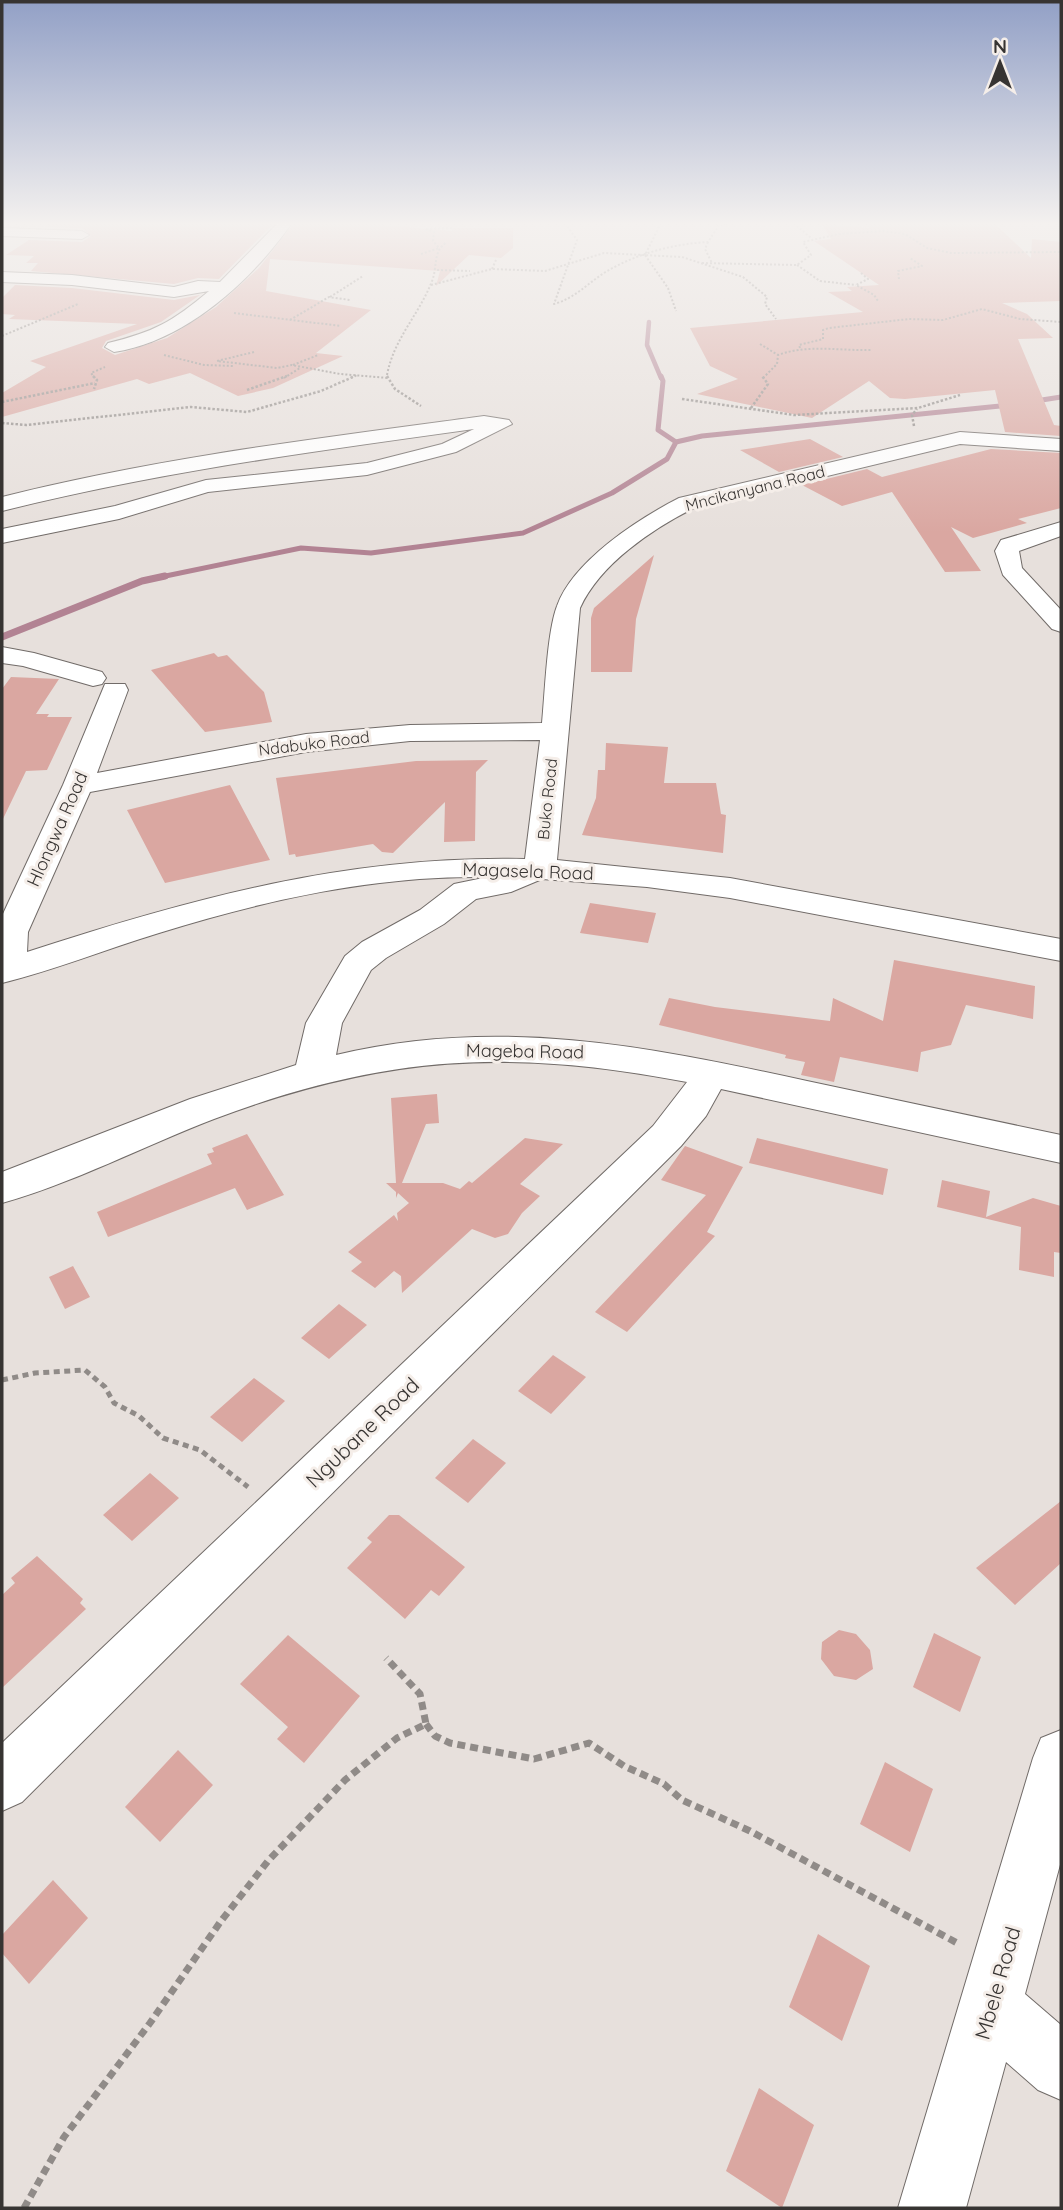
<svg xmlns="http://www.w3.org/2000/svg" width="1063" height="2210" font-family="Quicksand,sans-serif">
<rect width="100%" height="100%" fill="#e7e0dc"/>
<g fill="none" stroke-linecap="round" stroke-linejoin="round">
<path stroke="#b28393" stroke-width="4.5" d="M 649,322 L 647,345 L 661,378"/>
<path stroke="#b28393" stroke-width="5" d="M 661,376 L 663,381 L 658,430 L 676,442
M 1029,402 L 1061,397
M 156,578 L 301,548 L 371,553 L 523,533 L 612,493 L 667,459 L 676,442 L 702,436 L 1010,405"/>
<path stroke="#b28393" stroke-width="7" d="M 2,637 L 142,581 L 165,576"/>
</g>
<path fill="#daa7a1" d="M 53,223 L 274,223 L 219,279 L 198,278 L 174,284 L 31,271 L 38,263 L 26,263 L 34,256 L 6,255 L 29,240 L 82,242 L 91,236 L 82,228 L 47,227 Z
M 294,223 L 358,223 L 452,231 L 453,228 L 513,228 L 513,248 L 501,258 L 469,255 L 436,286 L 440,271 L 270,259 L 266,291 L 371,310 L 316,353 L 343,356 L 273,388 L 238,396 L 190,373 L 149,384 L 137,379 L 2,417 L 2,393 L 46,367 L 30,361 L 137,324 L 9,319 L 15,315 L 2,314 L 2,298 L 15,285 L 72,288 L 174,300 L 200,295 L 161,322 L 106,341 L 102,348 L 115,355 L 167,338 L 216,307 L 259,268 Z
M 822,224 L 869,228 L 867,224 L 995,224 L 1031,258 L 1032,239 L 1061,242 L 1061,301 L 1002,303 L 1027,314 L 1053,338 L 1018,339 L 1054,425 L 1061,426 L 1061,436 L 1005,432 L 995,390 L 905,399 L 890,398 L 869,381 L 812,418 L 697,394 L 738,379 L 710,366 L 690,328 L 863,312 L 828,292 L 852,291 L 847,287 L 879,285 L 814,241 L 831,239 Z
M 810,439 L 843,457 L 779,472 L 740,450 Z
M 991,449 L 1061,453 L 1061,508 L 1018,519 L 1027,523 L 973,538 L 951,527 L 981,571 L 945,572 L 892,492 L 842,506 L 802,485 L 867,469 L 882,477 Z
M 654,555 L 636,619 L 632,672 L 591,672 L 591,618 L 594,608 Z
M 214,653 L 218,657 L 227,655 L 264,692 L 272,722 L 205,732 L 151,670 Z
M 11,677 L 59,679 L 36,714 L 49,714 L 47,717 L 72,717 L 47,770 L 26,771 L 2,821 L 2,689 Z
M 606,743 L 668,747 L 664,783 L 716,783 L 721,814 L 726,815 L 723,853 L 582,835 L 596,798 L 598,770 L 605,770 Z
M 488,760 L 476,772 L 475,841 L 444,842 L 445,802 L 393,853 L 382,852 L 373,844 L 296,857 L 295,854 L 289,855 L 276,778 L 416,761 Z
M 230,785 L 270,860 L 165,883 L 127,810 Z
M 590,903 L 656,913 L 648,943 L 580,933 Z
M 894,960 L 1035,986 L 1033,1019 L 966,1005 L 951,1045 L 921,1052 L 918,1072 L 840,1057 L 834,1082 L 801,1075 L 805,1062 L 785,1058 L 786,1055 L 659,1025 L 669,998 L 715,1007 L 830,1021 L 833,998 L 883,1021 Z
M 437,1094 L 439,1123 L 426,1124 L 402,1183 L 443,1183 L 460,1189 L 469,1181 L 472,1183 L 525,1138 L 563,1144 L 520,1184 L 540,1196 L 522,1213 L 508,1234 L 495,1238 L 472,1229 L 402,1293 L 401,1276 L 394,1271 L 375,1288 L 351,1271 L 362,1262 L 348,1252 L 394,1215 L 398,1221 L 397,1213 L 409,1203 L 398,1193 L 396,1198 L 396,1192 L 386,1183 L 396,1183 L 391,1098 Z
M 247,1134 L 284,1195 L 247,1210 L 235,1188 L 108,1237 L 97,1212 L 212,1164 L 207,1154 L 214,1152 L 212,1148 Z
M 757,1138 L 888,1169 L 883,1195 L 749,1163 Z
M 685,1146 L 743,1167 L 707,1232 L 715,1236 L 627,1332 L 595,1312 L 706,1195 L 661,1180 Z
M 942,1180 L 990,1191 L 986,1217 L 1033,1198 L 1061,1206 L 1061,1253 L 1054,1252 L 1054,1277 L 1019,1270 L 1021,1227 L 937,1207 Z
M 73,1266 L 90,1297 L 65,1309 L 49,1277 Z
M 339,1304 L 367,1325 L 329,1359 L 301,1338 Z
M 553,1355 L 586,1377 L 551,1414 L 518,1391 Z
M 254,1378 L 285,1401 L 242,1442 L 210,1417 Z
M 473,1439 L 506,1463 L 468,1503 L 435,1478 Z
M 150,1473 L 179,1498 L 132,1541 L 103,1515 Z
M 1061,1501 L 1061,1563 L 1015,1605 L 976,1568 Z
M 389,1515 L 399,1515 L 465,1567 L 439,1596 L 431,1590 L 405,1619 L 347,1568 L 372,1542 L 367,1538 Z
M 37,1556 L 83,1599 L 80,1603 L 86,1609 L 2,1688 L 2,1595 L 15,1583 L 11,1578 Z
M 839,1630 L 856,1634 L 870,1650 L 873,1669 L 856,1680 L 834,1676 L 821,1659 L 822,1642 Z
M 934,1633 L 981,1657 L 960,1712 L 913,1687 Z
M 288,1635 L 360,1696 L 304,1763 L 277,1739 L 288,1727 L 240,1684 Z
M 178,1750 L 213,1785 L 160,1842 L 125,1807 Z
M 885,1762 L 933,1789 L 910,1852 L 860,1824 Z
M 53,1880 L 88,1918 L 29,1984 L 2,1953 L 2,1935 Z
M 818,1934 L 870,1966 L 842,2041 L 789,2007 Z
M 759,2088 L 814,2125 L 782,2208 L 726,2171 Z"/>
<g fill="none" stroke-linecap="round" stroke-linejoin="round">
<g stroke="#716b68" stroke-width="2">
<path id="street" d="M 278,223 L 292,223 C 251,281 186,341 114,352 L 105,347 L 108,343 C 154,332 172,322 209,291 L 174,297 L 72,285 L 2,282 L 2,272 L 72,275 L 174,287 L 198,281 L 220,282 Z
M 2,228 L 82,231 L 89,235 L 82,239 L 2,236 Z
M 484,416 L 509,420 L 512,424 L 456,452 L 367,475 L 208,492 L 119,519 L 2,543 L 2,529 L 115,506 L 206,480 L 367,463 L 442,444 L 474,429 C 315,451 158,472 2,511 L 2,497 C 160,457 322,438 484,416 Z
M 960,432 L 1061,439 L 1061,451 L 960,444 L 694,508 C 652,529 600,564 580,608 L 557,860 L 730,878 L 1061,939 L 1061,961 L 730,898 L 647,887 L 542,879 L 511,892 L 476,899 L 444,924 L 386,958 L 371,970 L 342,1023 L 336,1055 C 498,1016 647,1046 807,1081 C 892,1099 976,1117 1061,1135 L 1061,1163 L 721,1089 L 706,1116 L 681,1146 L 22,1802 L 2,1811 L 2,1743 L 653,1126 L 687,1082 C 509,1048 384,1055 214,1119 C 146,1145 71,1184 2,1203 L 2,1172 L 190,1099 L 296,1065 L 306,1023 L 345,956 L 362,942 L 420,910 L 454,884 L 488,877 C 376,875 265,900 159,933 C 106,949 55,970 2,983 L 2,916 L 63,785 L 105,684 L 125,684 L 128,690 L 97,773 L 306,734 L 410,725 L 542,723 C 545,693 547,632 557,606 C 573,561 638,519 679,498 ZM 540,740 L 525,859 C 350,855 192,898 27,952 L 28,932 L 90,792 L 306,752 L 410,741 Z
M 1061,522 L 1061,536 L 1019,551 L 1022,568 L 1061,610 L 1061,632 L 1052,629 L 1003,575 L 995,551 L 1001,540 Z
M 2,647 L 34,653 L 102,672 L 106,678 L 102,684 L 93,686 L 23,666 L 2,663 Z
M 1061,1730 L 1061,1861 L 1025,1994 L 1061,2025 L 1061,2100 L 1038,2090 L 1006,2062 L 966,2208 L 898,2208 L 1033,1758 L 1041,1738 Z"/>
</g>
<path stroke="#908b88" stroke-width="2" stroke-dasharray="2 2" stroke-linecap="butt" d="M 565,223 L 577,240 L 554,304 C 575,298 587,284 604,273 C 635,254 672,244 708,242 L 719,225 L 737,223
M 661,223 L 645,255 L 668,288 L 676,311
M 794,223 L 812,239
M 708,242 L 705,249 L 712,263
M 421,254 L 439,248 L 433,241 L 434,232 L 425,229 L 452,228
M 702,263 L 797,265 L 811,255 L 803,242 L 839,234 L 883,231 L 905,234 L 927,248 L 951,253 L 1061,252
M 797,265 L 820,281 L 856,285
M 492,269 L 496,260
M 437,270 L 470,271
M 861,273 L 868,279 L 856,285 L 874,295 L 878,301
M 899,279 L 898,271 L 922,266 L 910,258
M 431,285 L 492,269 L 545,271 L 604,253 L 682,257 L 743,277 L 767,297 L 765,304 L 776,319
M 330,297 L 363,276
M 234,313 L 341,326
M 290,320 L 329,297 L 350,300
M 2,336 L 78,304
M 760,344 L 778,355
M 800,348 L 799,345 L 823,339 L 823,330 L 829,328 L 909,319 L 943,320 L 982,309 L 1020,319 L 1061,322
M 254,352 L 217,361 L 277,368 L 292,365 L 340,374 L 388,378
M 164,355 L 204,365 L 234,366
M 293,365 L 318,355
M 387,375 C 394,338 419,315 432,281 C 438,266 432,252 447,242
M 95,378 L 91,373 L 105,367
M 284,378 L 300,368
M 351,378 L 357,375
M 763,378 L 777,364 L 778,355 C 808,344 839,351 871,350"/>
<path stroke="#908b88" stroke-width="2.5" stroke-dasharray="2.5 2" stroke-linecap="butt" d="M 93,376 L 97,380 L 94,389
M 387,376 L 395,389 L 421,406
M 247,390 L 287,376
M 682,399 L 794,415 L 918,408 L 960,395
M 2,402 L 95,383
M 751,408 L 768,384 L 762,376
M 2,423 L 26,425 L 191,407 L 247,412 L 321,391 L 355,376
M 914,426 L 912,415 L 917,409"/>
<path stroke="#908b88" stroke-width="5" stroke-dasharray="6 4.5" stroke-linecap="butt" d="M 2,1380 L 35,1373 L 85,1370 L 105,1387 L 114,1403 L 139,1416 L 163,1438 L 200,1450 L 248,1487"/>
<path stroke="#908b88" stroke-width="7" stroke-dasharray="8 5" stroke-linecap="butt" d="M 426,1724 L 435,1736 L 450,1743 L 534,1759 L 589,1743 L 624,1766 L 664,1784 L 682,1800 L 750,1831 L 959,1944
M 24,2208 L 64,2137 L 150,2023 L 221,1921 L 268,1861 L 345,1780 L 397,1738 L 426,1724 L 420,1694 L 386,1658"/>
<use href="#street" fill="#fff" fill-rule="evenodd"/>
</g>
<linearGradient id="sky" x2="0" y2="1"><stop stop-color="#92a0c6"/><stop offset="0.42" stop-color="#f4f1ef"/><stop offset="1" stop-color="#f4f1ef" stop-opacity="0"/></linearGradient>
<rect width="1063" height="533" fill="url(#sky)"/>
<g text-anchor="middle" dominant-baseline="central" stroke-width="6" stroke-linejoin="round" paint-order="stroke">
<g font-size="16" fill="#373432" stroke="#f5eee9">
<text transform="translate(755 488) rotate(-14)">Mncikanyana Road</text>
<text transform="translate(314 743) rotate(-7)">Ndabuko Road</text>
<text transform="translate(547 799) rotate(-84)">Buko Road</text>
</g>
<g font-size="18" fill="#373432" stroke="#f5eee9">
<text transform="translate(57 829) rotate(-66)">Hlongwa Road</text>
<text transform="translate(528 871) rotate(2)">Magasela Road</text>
<text transform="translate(525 1051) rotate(1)">Mageba Road</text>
</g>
<g font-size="21" fill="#373432" stroke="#f5eee9">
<text transform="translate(362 1432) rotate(-44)">Ngubane Road</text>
<text transform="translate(997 1983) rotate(-74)">Mbele Road</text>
</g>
</g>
<rect width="1063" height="2210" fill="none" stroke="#373432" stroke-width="7"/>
<g transform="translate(1000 63)" stroke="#f5eee9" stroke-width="5" paint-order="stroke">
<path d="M0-5L12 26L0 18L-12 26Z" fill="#373432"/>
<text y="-10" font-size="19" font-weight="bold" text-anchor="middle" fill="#373432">N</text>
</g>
</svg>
